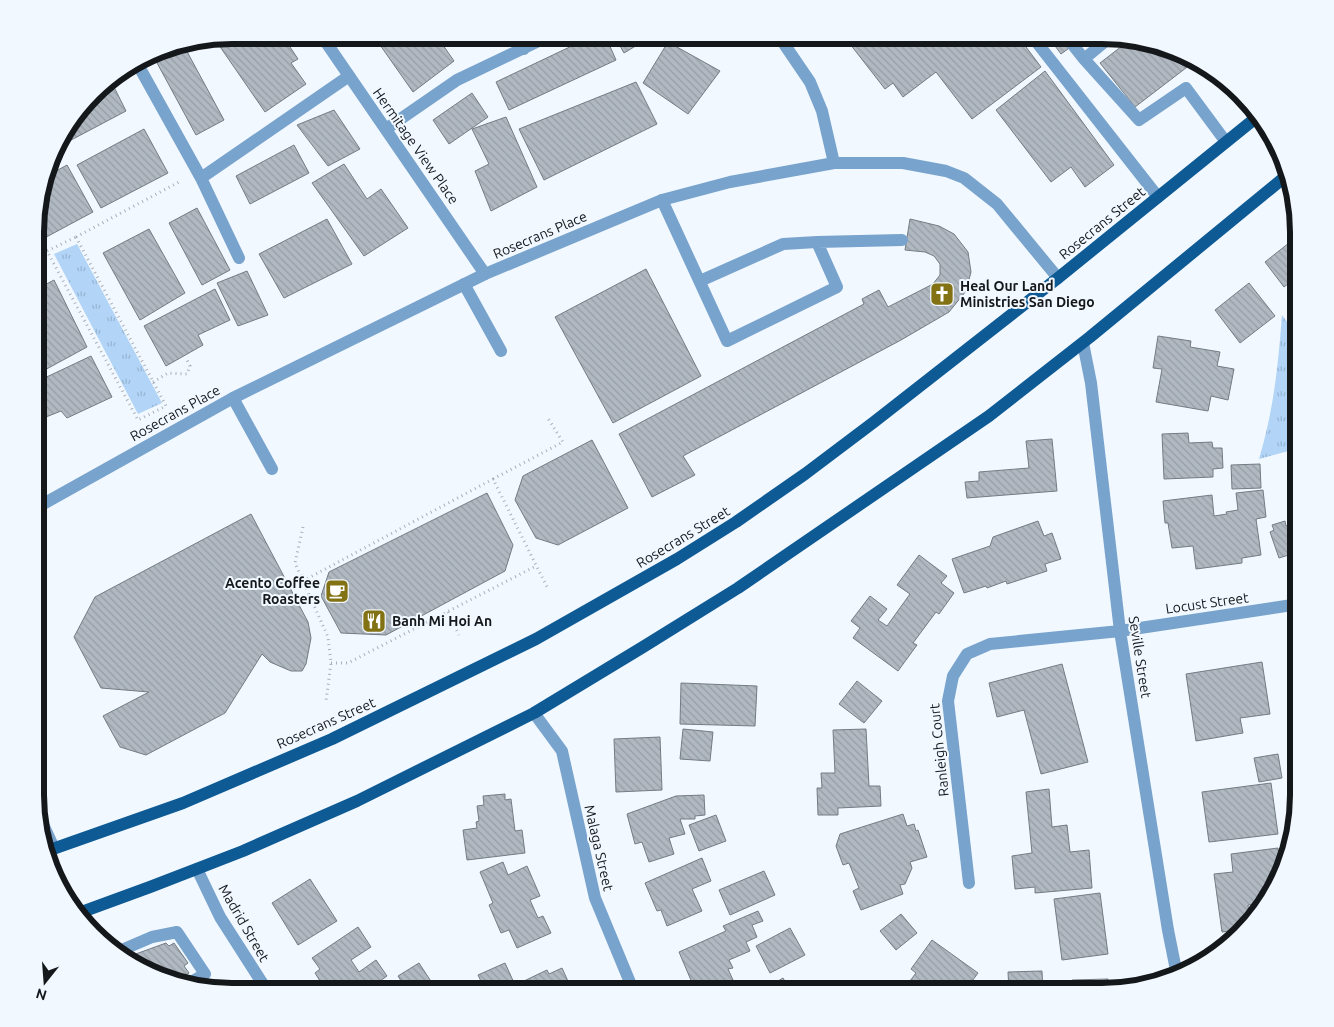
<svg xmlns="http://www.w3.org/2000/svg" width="1334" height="1027" font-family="Ubuntu,sans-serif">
<defs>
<pattern id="grass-tufts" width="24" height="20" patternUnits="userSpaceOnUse" patternTransform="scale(1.25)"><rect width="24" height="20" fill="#b1d4f7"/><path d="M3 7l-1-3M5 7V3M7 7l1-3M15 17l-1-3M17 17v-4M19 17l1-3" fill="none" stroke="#97b5d3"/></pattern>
<pattern id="building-back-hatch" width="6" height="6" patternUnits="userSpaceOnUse" patternTransform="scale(1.25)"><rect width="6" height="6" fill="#b0b8c1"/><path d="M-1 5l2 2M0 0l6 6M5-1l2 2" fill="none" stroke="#969da5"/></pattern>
</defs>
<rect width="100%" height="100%" fill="#f1f8ff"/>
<path fill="url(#grass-tufts)" d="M 77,244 L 162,403 L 138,414 L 54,254 Z
M 1282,315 L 1299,338 L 1299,448 L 1259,459 C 1274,409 1278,366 1282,315 Z"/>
<path fill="url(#building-back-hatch)" stroke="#747c83" d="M 232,35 L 282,35 L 298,59 L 291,63 L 306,84 L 265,112 L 214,38 Z
M 373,35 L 436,35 L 454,61 L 413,92 Z
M 595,35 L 605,35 L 616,60 L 509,110 L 496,82 Z
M 614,35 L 654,35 L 624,53 Z
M 843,35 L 1017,35 L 1041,67 L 972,119 L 936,72 L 903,97 L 893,83 L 885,89 Z
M 1047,35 L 1081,35 L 1083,38 L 1061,54 Z
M 1131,39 L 1177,50 L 1195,61 L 1135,107 L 1100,63 Z
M 668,42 L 720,71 L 688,114 L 643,83 Z
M 184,46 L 224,120 L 196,135 L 156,61 Z
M 1045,71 L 1114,165 L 1085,187 L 1071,167 L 1051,182 L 996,110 Z
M 636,82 L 657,124 L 544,180 L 519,129 Z
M 112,83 L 126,111 L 56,148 L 61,134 L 96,91 Z
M 472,93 L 488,117 L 449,144 L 433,120 Z
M 334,110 L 360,149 L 328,166 L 297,125 Z
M 506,117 L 537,187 L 491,211 L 475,171 L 489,164 L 472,129 Z
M 144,129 L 168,173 L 101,208 L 77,165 Z
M 294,145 L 309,173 L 250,204 L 236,176 Z
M 344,164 L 367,199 L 381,189 L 408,228 L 364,256 L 312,183 Z
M 67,165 L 93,212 L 37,242 L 37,206 L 47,176 Z
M 197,208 L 230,270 L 202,285 L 169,223 Z
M 327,219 L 352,264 L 284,298 L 259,254 Z
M 910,219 L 939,226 L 954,234 L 968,252 L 971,272 L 966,291 L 949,312 L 901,340 L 683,456 L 695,475 L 652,497 L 619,434 L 864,304 L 862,299 L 879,290 L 888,307 L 933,284 L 940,275 L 940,264 L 934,256 L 925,252 L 905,250 Z
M 149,229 L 185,293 L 140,320 L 103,253 Z
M 1299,235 L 1299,275 L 1284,287 L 1265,262 Z
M 646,269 L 701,376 L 613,423 L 555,317 Z
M 247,271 L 268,315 L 238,326 L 217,283 Z
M 54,280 L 87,347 L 41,372 L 36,362 L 37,289 Z
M 1249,283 L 1275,316 L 1240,343 L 1215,310 Z
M 215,289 L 230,320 L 198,335 L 203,345 L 166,366 L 144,326 Z
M 1299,303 L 1299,325 L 1288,311 Z
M 1158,336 L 1191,341 L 1190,347 L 1220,352 L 1217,366 L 1234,369 L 1228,400 L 1211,396 L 1208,411 L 1156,402 L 1162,369 L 1153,368 Z
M 91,356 L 112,397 L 67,418 L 61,411 L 36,421 L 36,382 Z
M 1188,433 L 1189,443 L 1212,442 L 1213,448 L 1222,448 L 1223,468 L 1213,469 L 1213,477 L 1164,479 L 1162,434 Z
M 1052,439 L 1057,491 L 967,498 L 965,482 L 979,481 L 979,472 L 1029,468 L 1026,441 Z
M 592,440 L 628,508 L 558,545 L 536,538 L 515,500 L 523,476 Z
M 1260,464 L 1261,488 L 1232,489 L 1231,465 Z
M 1263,490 L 1266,517 L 1256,519 L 1261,555 L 1242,558 L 1242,563 L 1196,569 L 1193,546 L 1172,548 L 1168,523 L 1165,523 L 1163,501 L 1212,495 L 1214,516 L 1227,514 L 1226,512 L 1238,510 L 1236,493 Z
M 487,493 L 513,545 L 505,571 L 386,635 L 341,633 L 321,596 L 329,572 Z
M 251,514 L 308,622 L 311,638 L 306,664 L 302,671 L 291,671 L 270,662 L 262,654 L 225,713 L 146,755 L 120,747 L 103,716 L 149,692 L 101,688 L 74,637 L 95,597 Z
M 1038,521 L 1044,536 L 1052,533 L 1061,559 L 1045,564 L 1047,571 L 1007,584 L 1006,581 L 987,588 L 986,586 L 964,593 L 952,559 L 990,546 L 993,537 Z
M 1285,521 L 1286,526 L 1299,522 L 1299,557 L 1294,559 L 1292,554 L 1279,558 L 1270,532 L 1274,530 L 1272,525 Z
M 919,555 L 947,576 L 941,583 L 954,593 L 939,614 L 936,612 L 913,643 L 917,645 L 898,671 L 853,638 L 860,628 L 851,621 L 870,596 L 887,609 L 878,620 L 887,626 L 910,594 L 897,585 Z
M 1262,662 L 1270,714 L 1240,718 L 1243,733 L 1196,741 L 1186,674 Z
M 1062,664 L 1088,762 L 1041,774 L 1024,710 L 997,717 L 989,683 Z
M 857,681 L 882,701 L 864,723 L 839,704 Z
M 681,683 L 757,686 L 755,726 L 680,724 Z
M 683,729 L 713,732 L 710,761 L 680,759 Z
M 866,729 L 869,786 L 880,786 L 881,806 L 838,808 L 838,815 L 818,815 L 817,788 L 822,788 L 821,773 L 835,773 L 833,730 Z
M 660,737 L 662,790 L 616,792 L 614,739 Z
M 1278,754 L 1282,778 L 1259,782 L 1254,758 Z
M 1271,783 L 1278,834 L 1209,842 L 1202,792 Z
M 1049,789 L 1052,827 L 1067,825 L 1070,852 L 1089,850 L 1092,888 L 1035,893 L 1035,887 L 1015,889 L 1012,856 L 1032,853 L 1026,792 Z
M 505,794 L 505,800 L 511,799 L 515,831 L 522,830 L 525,853 L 467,860 L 463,830 L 477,828 L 476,822 L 479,821 L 477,806 L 484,805 L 483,796 Z
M 704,795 L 705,815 L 695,816 L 695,819 L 680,819 L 685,834 L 669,838 L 674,854 L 649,862 L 642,842 L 635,844 L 627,814 L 676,796 Z
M 903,814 L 907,826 L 914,824 L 916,831 L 918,830 L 927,857 L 910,862 L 912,868 L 905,884 L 900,885 L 903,894 L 861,910 L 853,891 L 859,888 L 849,863 L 843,865 L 836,846 L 840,834 Z
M 716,815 L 726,841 L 699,851 L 689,825 Z
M 1278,848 L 1282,874 L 1264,903 L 1248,905 L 1250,925 L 1245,929 L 1222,932 L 1214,874 L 1233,872 L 1231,854 Z
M 702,858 L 711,881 L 692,889 L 702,911 L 667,926 L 661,910 L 657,911 L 645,883 Z
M 503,862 L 508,875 L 527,866 L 540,896 L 530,900 L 538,918 L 543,916 L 551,933 L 517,948 L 509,930 L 501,933 L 489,905 L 493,903 L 480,872 Z
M 764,871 L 775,895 L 730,915 L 719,890 Z
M 310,879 L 337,921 L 298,945 L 272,903 Z
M 1100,893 L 1108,954 L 1062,960 L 1054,899 Z
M 758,911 L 763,921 L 752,925 L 757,937 L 746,942 L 750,951 L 729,960 L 733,968 L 728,969 L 733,980 L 704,992 L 696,992 L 679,952 L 726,931 L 723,926 Z
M 901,914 L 917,933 L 896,950 L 880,931 Z
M 358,927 L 371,947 L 351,960 L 359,972 L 376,960 L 387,976 L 365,992 L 327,992 L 315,973 L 320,969 L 312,958 Z
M 790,928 L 805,955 L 770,973 L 756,946 Z
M 932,940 L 978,973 L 964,992 L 905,992 L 903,990 L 916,973 L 911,969 Z
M 166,943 L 169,946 L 174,943 L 188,963 L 184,966 L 189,973 L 176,982 L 157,977 L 122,955 L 130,950 L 133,955 Z
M 419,963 L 436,989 L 432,992 L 408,992 L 398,976 Z
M 505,963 L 515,985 L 500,992 L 486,992 L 478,975 Z
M 562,968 L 572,990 L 579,986 L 582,992 L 529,992 L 524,981 L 547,970 L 549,974 Z
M 1042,971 L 1043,992 L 1009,992 L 1008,972 Z
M 783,978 L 791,992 L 760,992 Z
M 1108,979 L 1109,990 L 1102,992 L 1072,992 L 1072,980 Z"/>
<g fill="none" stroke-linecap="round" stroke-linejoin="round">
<path stroke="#abb0b6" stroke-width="3" stroke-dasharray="1 4" stroke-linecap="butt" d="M 76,237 L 166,406 L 138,420 L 47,251 Z
M 76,237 L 179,182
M 37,256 L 47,251
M 153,382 L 168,373 L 187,374 L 190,366 L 186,358
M 493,479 L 563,442 L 547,417
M 303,527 L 295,563 L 328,637 L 331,663 L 326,701
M 303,581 L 493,479 L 548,589
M 448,612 L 459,635
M 331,663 L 348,663 L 536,566"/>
<path stroke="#78a3cd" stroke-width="12" d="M 515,35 L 524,49
M 1031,35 L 1158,197
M 1065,35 L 1084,59
M 1113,35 L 1084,59 L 1139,120 L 1186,88 L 1226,142
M 137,63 L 201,178 L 239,258
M 386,129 L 457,80 L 551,35
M 201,178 L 349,76
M 662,200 L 727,341 L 837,287 L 817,242 L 783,244 L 700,281
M 817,242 L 902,240
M 464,284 L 501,351
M 233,398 L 272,469
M 35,807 L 54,848
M 117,952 L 152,937 L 177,932 L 205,974 L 188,984"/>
<path stroke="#78a3cd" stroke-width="12" d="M 321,35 L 485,274
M 778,35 L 810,82 L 822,111 L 834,163
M 1083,343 L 1091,383 L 1120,631 L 1168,930 L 1177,975
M 534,713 L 562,751 L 595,898 L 634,992
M 197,869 L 220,917 L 268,992
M 969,883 L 948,701 L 953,676 L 967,654 L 990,644 L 1120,631 L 1299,604"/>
<path stroke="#78a3cd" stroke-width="12" d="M 36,508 L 233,398 L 485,274 L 662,200 L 730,182 L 834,163 L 903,163 L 946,171 L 964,178 L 997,204 L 1058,278"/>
<path stroke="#0e5a95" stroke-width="12" d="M 47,851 L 183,803 L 332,739 L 536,639 L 677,559 L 736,522 L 805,474 L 874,422 L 1058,278 L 1257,117
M 79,913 L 150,887 L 243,851 L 357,801 L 534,713 L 643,647 L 738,588 L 989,416 L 1090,337 L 1286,176"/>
</g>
<defs>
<g id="church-square" transform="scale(1.25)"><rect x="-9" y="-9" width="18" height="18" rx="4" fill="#827213" stroke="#f1f8ff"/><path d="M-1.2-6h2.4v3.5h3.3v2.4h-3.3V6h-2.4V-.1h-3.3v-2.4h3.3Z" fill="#fff"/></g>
<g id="cafe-square" transform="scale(1.25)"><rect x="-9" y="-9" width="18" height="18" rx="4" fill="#827213" stroke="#f1f8ff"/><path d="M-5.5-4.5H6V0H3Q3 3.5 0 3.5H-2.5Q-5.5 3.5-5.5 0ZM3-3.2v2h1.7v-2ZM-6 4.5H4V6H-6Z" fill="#fff"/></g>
<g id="restaurant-square" transform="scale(1.25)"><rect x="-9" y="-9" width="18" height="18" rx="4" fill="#827213" stroke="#f1f8ff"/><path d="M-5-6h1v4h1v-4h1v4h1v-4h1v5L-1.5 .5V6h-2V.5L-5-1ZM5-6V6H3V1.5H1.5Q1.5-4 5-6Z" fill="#fff"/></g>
</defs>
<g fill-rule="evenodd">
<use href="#church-square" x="942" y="294"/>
<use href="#cafe-square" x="337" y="591"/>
<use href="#restaurant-square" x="374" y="621"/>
</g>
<g text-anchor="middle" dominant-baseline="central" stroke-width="4" stroke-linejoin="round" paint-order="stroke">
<g font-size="14" fill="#15181b" stroke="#f1f8ff">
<text transform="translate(416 146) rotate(55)">Hermitage View Place</text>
<text transform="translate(1102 223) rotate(-39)">Rosecrans Street</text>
<text transform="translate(540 235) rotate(-23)">Rosecrans Place</text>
<text transform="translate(175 413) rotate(-29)">Rosecrans Place</text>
<text transform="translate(683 537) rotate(-31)">Rosecrans Street</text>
<text transform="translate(1207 603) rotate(-8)">Locust Street</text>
<text transform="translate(1140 657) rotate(81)">Seville Street</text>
<text transform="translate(326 723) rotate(-24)">Rosecrans Street</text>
<text transform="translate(939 750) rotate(-96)">Ranleigh Court</text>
<text transform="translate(599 848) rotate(77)">Malaga Street</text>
<text transform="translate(244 923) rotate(60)">Madrid Street</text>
</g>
<g font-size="14" font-weight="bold" fill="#15181b" stroke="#f1f8ff" text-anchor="start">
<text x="960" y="286">Heal Our Land<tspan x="960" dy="16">Ministries San Diego</tspan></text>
<text x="320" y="583" text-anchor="end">Acento Coffee<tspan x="320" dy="16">Roasters</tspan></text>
<text x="392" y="621">Banh Mi Hoi An</text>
</g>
</g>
<path d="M0 0H1334V1027H0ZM232 44H1102A188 188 0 0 1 1290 232V795A188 188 0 0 1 1102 983H232A188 188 0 0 1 44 795V232A188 188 0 0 1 232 44Z" fill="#f1f8ff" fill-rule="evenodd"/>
<path fill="none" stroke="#15181b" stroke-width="6" d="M232 44H1102A188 188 0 0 1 1290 232V795A188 188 0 0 1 1102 983H232A188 188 0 0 1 44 795V232A188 188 0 0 1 232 44Z"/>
<g transform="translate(45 982) rotate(197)" stroke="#f1f8ff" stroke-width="4" paint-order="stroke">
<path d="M0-4L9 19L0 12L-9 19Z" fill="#15181b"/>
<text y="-8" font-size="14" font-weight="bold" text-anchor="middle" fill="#15181b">N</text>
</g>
</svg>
